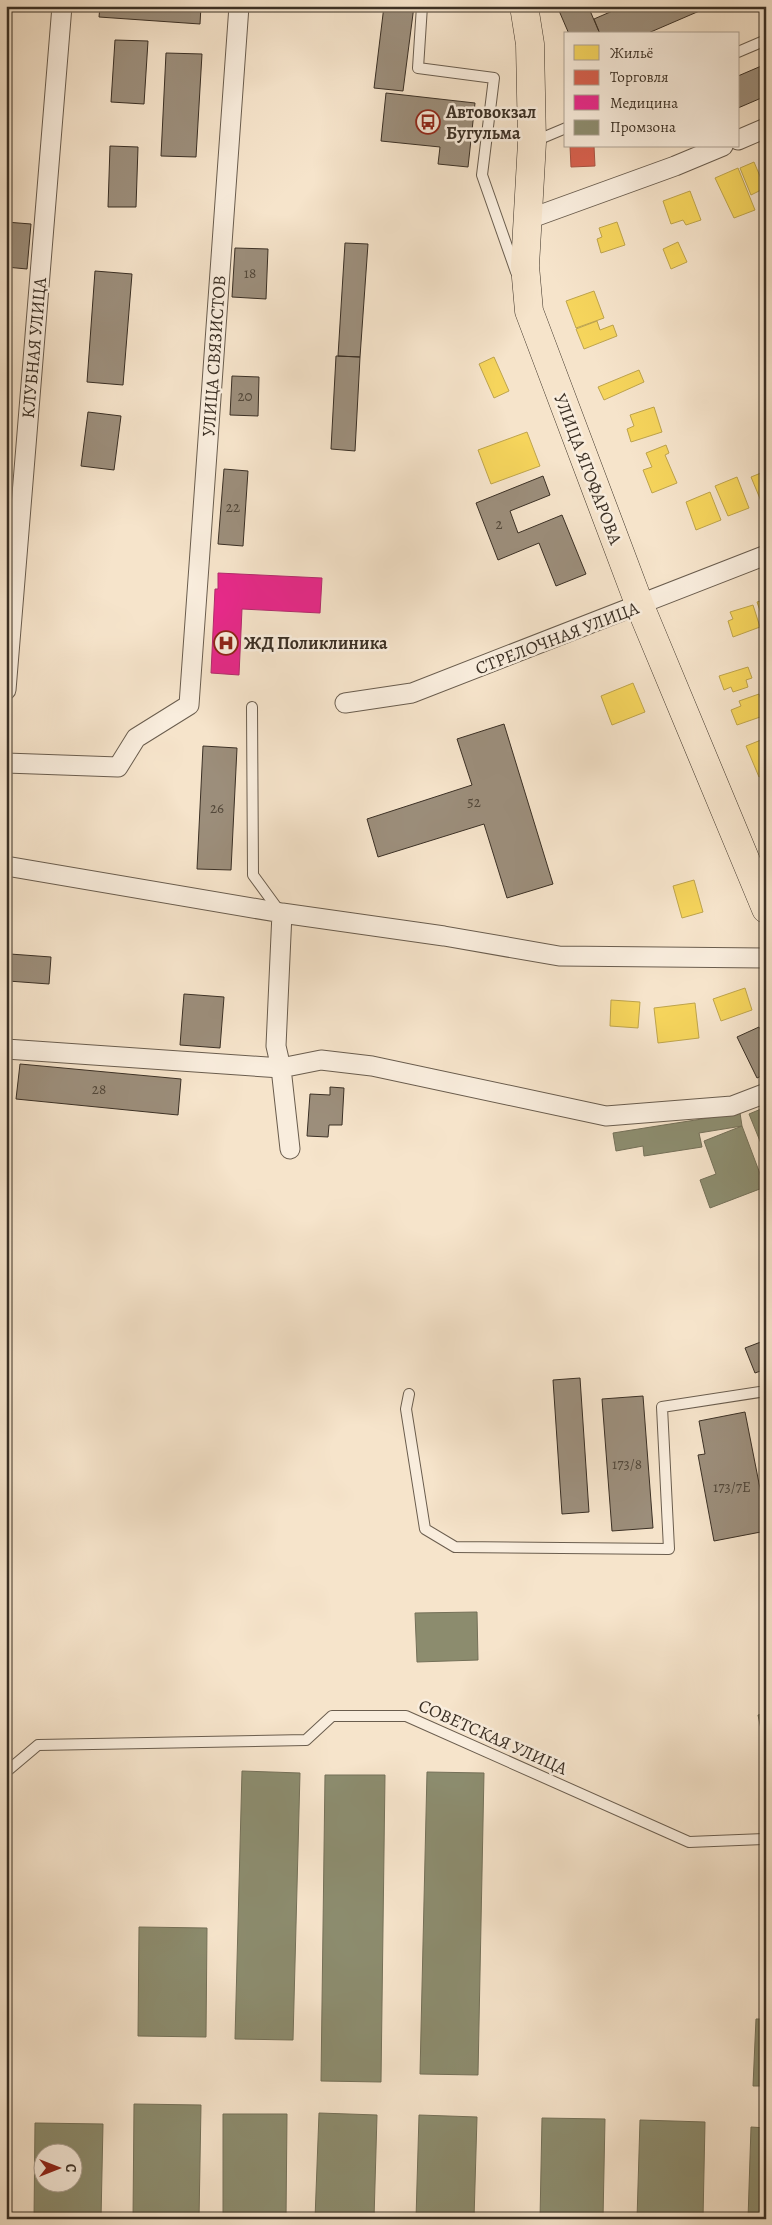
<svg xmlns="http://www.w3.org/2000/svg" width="772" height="2225" font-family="Alegreya,serif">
<rect width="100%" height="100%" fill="#f6e4cb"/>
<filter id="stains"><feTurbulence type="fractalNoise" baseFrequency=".004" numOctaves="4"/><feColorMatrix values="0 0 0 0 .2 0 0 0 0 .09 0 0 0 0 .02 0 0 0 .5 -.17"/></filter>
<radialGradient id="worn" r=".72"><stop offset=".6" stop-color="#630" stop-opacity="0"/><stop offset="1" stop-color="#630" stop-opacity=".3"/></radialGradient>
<path fill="#f6d55c" stroke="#bea44c" d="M 754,162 L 765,188 L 751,195 L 740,168 Z
M 738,168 L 755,210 L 734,218 L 715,178 Z
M 690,191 L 701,220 L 686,225 L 683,220 L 671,224 L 663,201 Z
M 617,222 L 625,245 L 601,253 L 597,239 L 602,237 L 599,228 Z
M 678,242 L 687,262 L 671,269 L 663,249 Z
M 594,291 L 604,318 L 576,328 L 566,301 Z
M 597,321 L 600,330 L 613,325 L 617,336 L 584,349 L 576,329 Z
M 494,357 L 509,391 L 494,398 L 479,364 Z
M 639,370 L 644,382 L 604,400 L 598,387 Z
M 654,407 L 662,432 L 631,442 L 627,429 L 634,426 L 630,415 Z
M 527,432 L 540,466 L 491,484 L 478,450 Z
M 666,445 L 669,453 L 665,455 L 677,483 L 652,493 L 643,470 L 652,467 L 646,453 Z
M 766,471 L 766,499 L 761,501 L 751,477 Z
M 737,477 L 749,508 L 728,516 L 715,486 Z
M 710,492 L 721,520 L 696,530 L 686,502 Z
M 766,599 L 766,624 L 765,625 L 757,602 Z
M 753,605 L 760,627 L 733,637 L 728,621 L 733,619 L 730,612 Z
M 748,667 L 752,678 L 746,680 L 748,687 L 733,692 L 731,687 L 724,690 L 719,676 Z
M 633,683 L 645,712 L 612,725 L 601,696 Z
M 759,694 L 766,715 L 737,725 L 731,710 L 741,706 L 739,701 Z
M 766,738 L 766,774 L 759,777 L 746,746 Z
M 694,880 L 703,912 L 682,918 L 673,886 Z
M 745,988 L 752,1010 L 721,1021 L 713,999 Z
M 611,1000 L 640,1002 L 638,1028 L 610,1026 Z
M 695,1003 L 699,1038 L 658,1043 L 654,1008 Z"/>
<path fill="#d6604d" stroke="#a85241" d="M 570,146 L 594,146 L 595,166 L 571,167 Z"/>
<path fill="#e7298a" stroke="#b32b6c" d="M 218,573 L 322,578 L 320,613 L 242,609 L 239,675 L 211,673 L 215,589 L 218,589 Z"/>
<path fill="#8c8c6e" stroke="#747058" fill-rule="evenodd" d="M 766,1107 L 766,1156 L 749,1114 Z
M 740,1113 L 742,1126 L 699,1133 L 702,1147 L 644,1156 L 643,1146 L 616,1151 L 613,1133 Z
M 742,1126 L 765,1187 L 710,1208 L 700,1180 L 716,1174 L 704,1141 Z
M 477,1612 L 478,1660 L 417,1662 L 415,1613 Z
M 766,1713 L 766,1753 L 758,1715 Z
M 242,1771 L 300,1773 L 293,2040 L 235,2039 Z
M 427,1772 L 484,1773 L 478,2075 L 420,2074 Z
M 325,1775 L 385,1775 L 381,2082 L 321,2081 Z
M 139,1927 L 207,1928 L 206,2037 L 138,2036 Z
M 756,2019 L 766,2019 L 766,2086 L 753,2086 Z
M 134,2104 L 201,2105 L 199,2219 L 133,2219 Z
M 319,2113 L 377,2115 L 374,2219 L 315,2219 Z
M 223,2114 L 287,2114 L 286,2219 L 223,2219 Z
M 419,2115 L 477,2117 L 474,2219 L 416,2219 Z
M 542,2118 L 605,2119 L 603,2219 L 540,2219 Z
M 640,2120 L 705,2122 L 703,2219 L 637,2219 Z
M 35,2123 L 103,2124 L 101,2219 L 34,2219 ZM 42,2152 L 72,2152 L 72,2182 L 42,2182 Z
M 751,2127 L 766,2128 L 766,2219 L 748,2219 Z"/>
<path fill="#9c8e7b" stroke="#3b3025" d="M 100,6 L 201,6 L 200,24 L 99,17 Z
M 384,6 L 414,6 L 403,91 L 374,88 Z
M 557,6 L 588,6 L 600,34 L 569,34 Z
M 624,6 L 711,6 L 646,34 L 600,34 L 594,19 Z
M 115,40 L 148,41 L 144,104 L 111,102 Z
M 166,53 L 202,54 L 196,157 L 161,156 Z
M 766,64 L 766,96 L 738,108 L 738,76 Z
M 386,93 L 475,103 L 468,167 L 438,164 L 440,147 L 381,141 Z
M 110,146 L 138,147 L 136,207 L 108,207 Z
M 6,222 L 31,224 L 27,269 L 6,267 Z
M 345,243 L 368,244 L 360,357 L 338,356 Z
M 235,248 L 268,249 L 266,299 L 232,297 Z
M 95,271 L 132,274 L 123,385 L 87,382 Z
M 336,356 L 360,357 L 355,451 L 331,449 Z
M 232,376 L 259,377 L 258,416 L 230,415 Z
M 88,412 L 121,416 L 114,470 L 81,466 Z
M 224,469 L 248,471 L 243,546 L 218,544 Z
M 543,476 L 550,495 L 510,511 L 518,533 L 562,515 L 586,574 L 556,586 L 539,543 L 498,560 L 476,503 Z
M 504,724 L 553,884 L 507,898 L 484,824 L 378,857 L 367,819 L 472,785 L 457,739 Z
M 203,746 L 237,748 L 231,870 L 197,869 Z
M 10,954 L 51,957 L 49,984 L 8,981 Z
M 184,994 L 224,997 L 220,1048 L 180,1045 Z
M 759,1027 L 766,1041 L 766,1074 L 757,1078 L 737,1037 Z
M 20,1064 L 181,1079 L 178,1115 L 16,1099 Z
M 330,1087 L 344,1088 L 342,1125 L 329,1125 L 328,1137 L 307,1136 L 310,1094 L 330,1095 Z
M 766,1340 L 766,1369 L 755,1373 L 745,1348 Z
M 580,1378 L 589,1512 L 562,1514 L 553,1380 Z
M 643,1396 L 653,1528 L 612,1531 L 602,1399 Z
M 745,1412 L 766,1519 L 766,1531 L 714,1541 L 698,1455 L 705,1454 L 699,1421 Z"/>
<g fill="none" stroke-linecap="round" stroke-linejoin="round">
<g stroke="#6a5d4e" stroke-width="12">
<path id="lane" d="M 422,6 L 418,68 L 494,78 L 482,175 L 516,272
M 738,52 L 766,40
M 535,141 L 566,128
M 252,707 L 253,875 L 280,912
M 409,1394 L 406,1409 L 425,1529 L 455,1547 L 669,1549 L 662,1407 L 766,1391
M 6,1772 L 38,1745 L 306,1740 L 332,1716 L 406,1716 L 689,1842 L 766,1839"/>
</g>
<g stroke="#6a5d4e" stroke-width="21">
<path id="street" d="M 738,140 L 766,128
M 526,220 L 675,166 L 723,146
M 6,690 L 62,6
M 345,703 L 412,693 L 766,555
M 6,763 L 118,767 L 136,738 L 189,705 L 239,6
M 6,866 L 282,913 L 444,936 L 559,956 L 766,958
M 282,913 L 276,1046 L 281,1068 L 290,1149
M 6,1049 L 281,1068 L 321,1060 L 372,1066 L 606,1116 L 732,1106 L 766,1093"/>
</g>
<g stroke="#3b3025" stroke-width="29">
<path id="primary" d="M 524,6 L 530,44 L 532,142 L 525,266 L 529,311 L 640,606 L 766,909"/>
</g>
<use href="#lane" stroke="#f9eddd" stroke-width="10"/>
<use href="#street" stroke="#f9eddd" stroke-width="19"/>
<use href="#primary" stroke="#f6e4cb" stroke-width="28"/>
</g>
<defs>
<g id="bus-ring" transform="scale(1.25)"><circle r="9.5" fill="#f9eddd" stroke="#8f2418" stroke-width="1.5"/><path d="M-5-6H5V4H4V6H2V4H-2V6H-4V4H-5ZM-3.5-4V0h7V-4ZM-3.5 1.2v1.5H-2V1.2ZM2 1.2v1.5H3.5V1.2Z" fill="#8f2418"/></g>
<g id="hospital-ring" transform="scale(1.25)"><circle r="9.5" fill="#f9eddd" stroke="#8f2418" stroke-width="1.5"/><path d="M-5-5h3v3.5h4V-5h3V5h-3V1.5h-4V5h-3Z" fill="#8f2418"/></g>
</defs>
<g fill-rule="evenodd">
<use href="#bus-ring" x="428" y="122"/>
<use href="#hospital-ring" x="226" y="643"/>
</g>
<g text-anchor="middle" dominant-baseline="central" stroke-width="5" stroke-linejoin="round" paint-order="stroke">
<g font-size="15" fill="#53483a">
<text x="250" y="273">18</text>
<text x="245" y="396">20</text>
<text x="233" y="507">22</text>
<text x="499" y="524">2</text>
<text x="474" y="802">52</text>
<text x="217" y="808">26</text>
<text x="99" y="1089">28</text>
<text x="627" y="1464">173/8</text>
<text x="732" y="1487">173/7Е</text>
</g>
<g font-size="18" font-weight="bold" fill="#3b3025" stroke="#f9eddd" text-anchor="start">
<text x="446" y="112">Автовокзал<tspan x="446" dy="21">Бугульма</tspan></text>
<text x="244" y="643">ЖД Поликлиника</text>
</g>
<g font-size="18" fill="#3b3025" stroke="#f9eddd">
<text transform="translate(34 348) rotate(-85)">КЛУБНАЯ УЛИЦА</text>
<text transform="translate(214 356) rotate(-86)">УЛИЦА СВЯЗИСТОВ</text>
<text transform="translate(588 469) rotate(69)">УЛИЦА ЯГОФАРОВА</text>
<text transform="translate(557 638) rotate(-21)">СТРЕЛОЧНАЯ УЛИЦА</text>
<text transform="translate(493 1737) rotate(24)">СОВЕТСКАЯ УЛИЦА</text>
</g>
</g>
<rect width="772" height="2225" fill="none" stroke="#f6e4cb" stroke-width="25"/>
<rect x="8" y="8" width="757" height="2210" fill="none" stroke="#3b3025" stroke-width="2.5"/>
<rect x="12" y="12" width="747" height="2200" fill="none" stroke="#3b3025"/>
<rect x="564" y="32" width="175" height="115" fill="#f9eddd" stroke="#ada193"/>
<rect x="574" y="45" width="25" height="15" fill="#f6d55c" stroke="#ada193"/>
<text x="610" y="58" font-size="15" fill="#3b3025">Жильё</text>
<rect x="574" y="70" width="25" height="15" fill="#d6604d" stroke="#ada193"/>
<text x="610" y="82" font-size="15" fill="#3b3025">Торговля</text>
<rect x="574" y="95" width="25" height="15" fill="#e7298a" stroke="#ada193"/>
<text x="610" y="108" font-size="15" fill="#3b3025">Медицина</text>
<rect x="574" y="120" width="25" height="15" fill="#8c8c6e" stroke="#ada193"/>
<text x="610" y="132" font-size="15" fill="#3b3025">Промзона</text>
<g transform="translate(58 2168) rotate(90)"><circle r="24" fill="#f9eddd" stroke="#ada193"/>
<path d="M0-4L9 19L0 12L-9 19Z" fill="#8f2418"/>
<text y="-8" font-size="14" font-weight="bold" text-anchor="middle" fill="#3b3025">С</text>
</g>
<rect width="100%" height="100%" filter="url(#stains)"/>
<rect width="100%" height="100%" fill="url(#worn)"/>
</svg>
